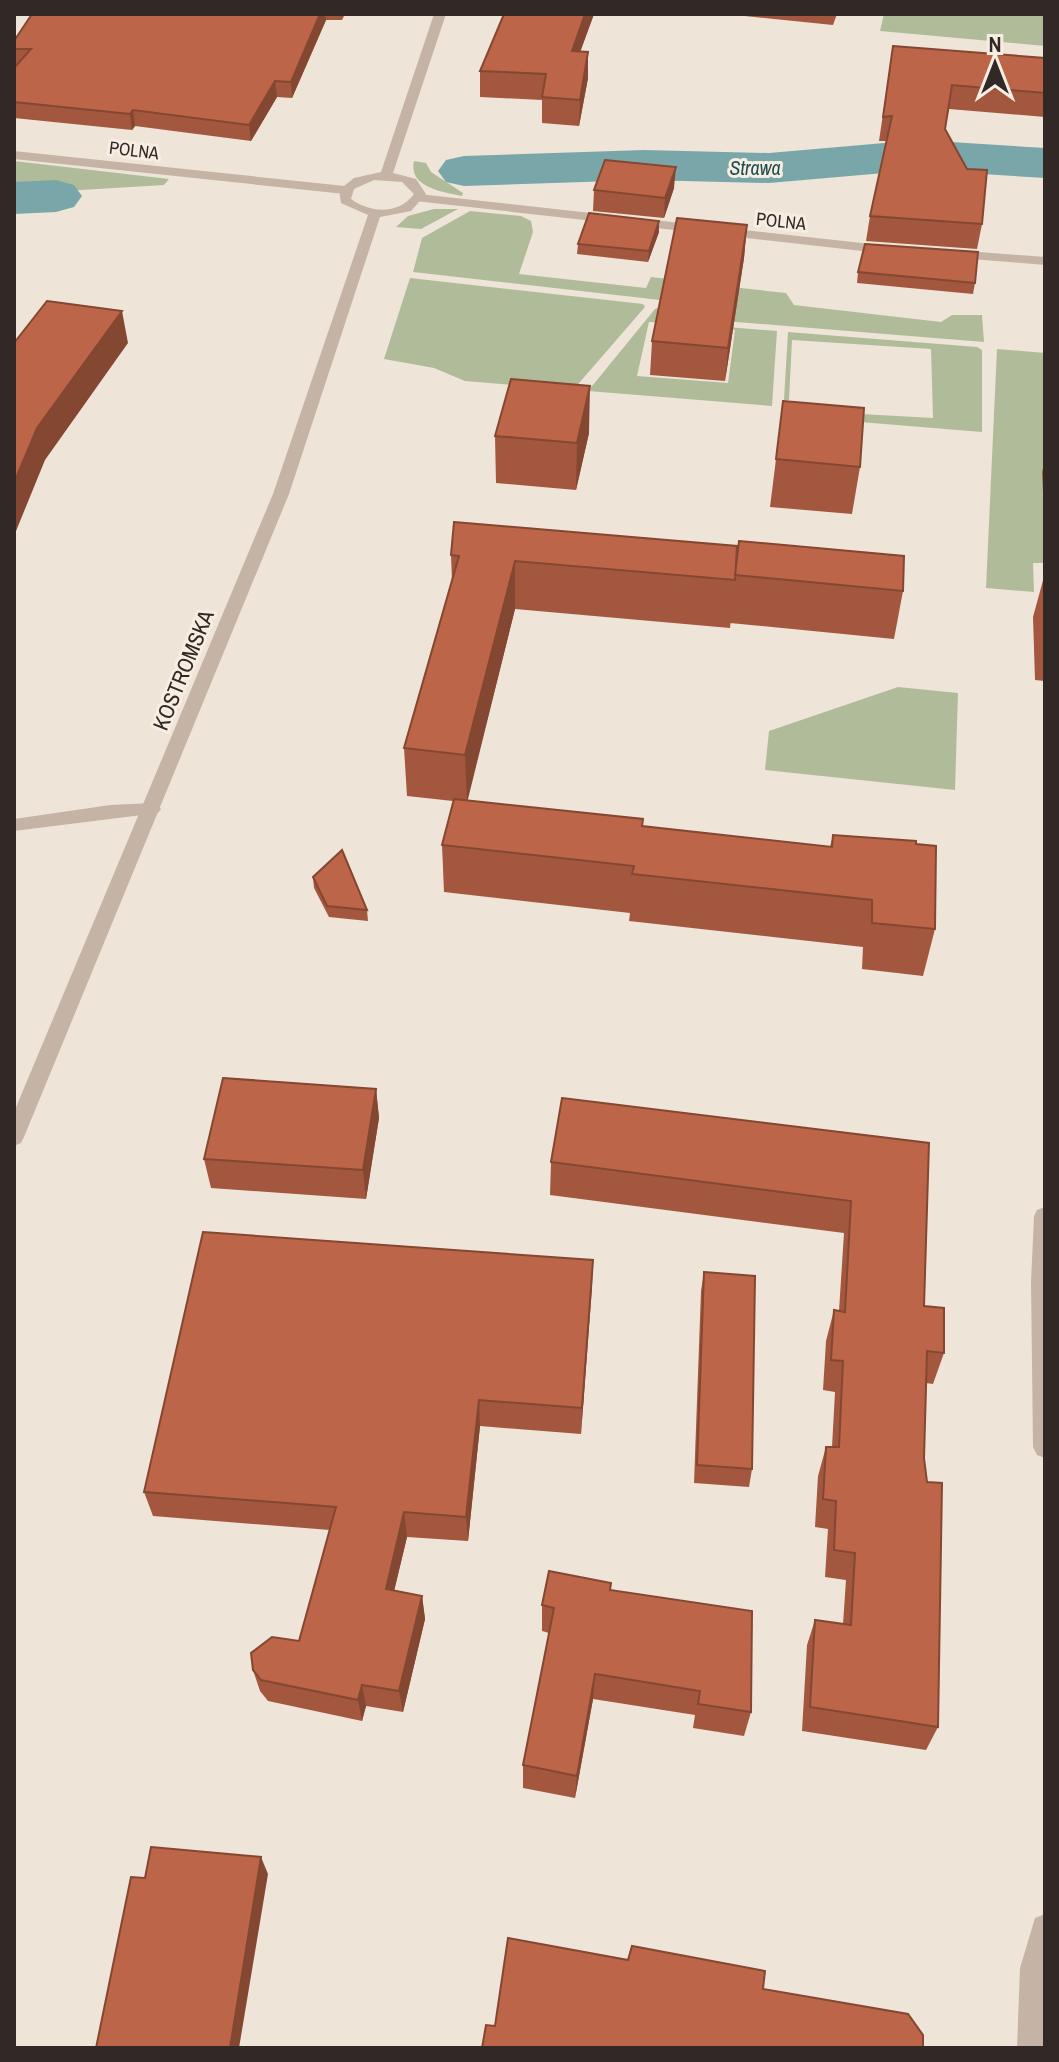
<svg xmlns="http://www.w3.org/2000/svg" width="1059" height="2062" font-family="'Archivo Narrow',sans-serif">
<rect width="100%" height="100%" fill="#efe4d8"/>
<path fill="#b0bc99" d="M 884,14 L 1045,14 L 1045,46 L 880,31 Z
M 14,161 L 169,179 L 164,185 L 14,194 Z
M 414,161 L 426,163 L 431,172 L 463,193 L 462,196 C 442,192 408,187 414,161 Z
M 434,209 L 458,209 L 421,229 L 396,227 L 408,216 Z
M 470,211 L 521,216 L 531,221 L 533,232 L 519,274 L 646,288 L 651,277 L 710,284 L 704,305 L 413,272 L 422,238 Z
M 410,278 L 643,304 L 645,307 L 573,390 L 465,381 L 434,368 L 384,359 Z
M 722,286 L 786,293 L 794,305 L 941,322 L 952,315 L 982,315 L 984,342 L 724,321 Z
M 662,306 L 681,324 L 649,322 L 637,376 L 728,383 L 735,330 L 714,326 L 777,331 L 772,406 L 588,391 L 655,309 Z
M 788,332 L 977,347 L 982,350 L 982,432 L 860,422 L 861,414 L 933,418 L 931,349 L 792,340 L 789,400 L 784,400 Z
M 997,349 L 1045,353 L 1045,563 L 1033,563 L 1034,592 L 986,588 Z
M 898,687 L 958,693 L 955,790 L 765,770 L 769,731 Z"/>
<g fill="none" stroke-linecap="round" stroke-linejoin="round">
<path fill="#79a7a9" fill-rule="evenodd" d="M 919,140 L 1045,148 L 1045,178 L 919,170 L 769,183 L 644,180 L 464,186 L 446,182 L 438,171 L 446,160 L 464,156 L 644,150 L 769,153 Z
M 56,180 L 74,185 L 82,196 L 74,207 L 56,212 L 14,214 L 14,182 Z"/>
<path fill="#c5b4a5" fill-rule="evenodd" d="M 14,151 L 345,186 L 351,190 L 345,194 L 14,159 Z
M 419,194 L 889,246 L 896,250 L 889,254 L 415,201 L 413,198 Z
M 953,250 L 1045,257 L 1045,265 L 948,257 L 946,254 Z
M 152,803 L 158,805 L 161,809 L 158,813 L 14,831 L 14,819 L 110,805 Z
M 1045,1207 L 1045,1458 L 1037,1455 L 1033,1447 L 1031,1282 L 1034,1216 L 1037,1210 Z
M 1045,1914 L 1045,2048 L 1017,2048 L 1020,1968 L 1035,1918 Z"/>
<path fill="#c5b4a5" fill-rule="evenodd" d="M 434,14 L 446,14 L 393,173 L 416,179 L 426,194 L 411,211 L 380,217 L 289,494 L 24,1137 L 21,1143 L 14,1146 L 14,1112 L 273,494 L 368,215 L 341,203 L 339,190 L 354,178 L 381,172 ZM 374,180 L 402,182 L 414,194 C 399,215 370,213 351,199 L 354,189 Z"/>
</g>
<path fill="#a3573e" d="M 32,14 L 345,14 L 342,20 L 326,20 L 292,98 L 277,97 L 251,141 L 135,126 L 132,130 L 14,118 L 14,68 L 18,64 L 14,64 L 14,41 Z
M 504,14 L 594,14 L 580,52 L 588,78 L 579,126 L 542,123 L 542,100 L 480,97 L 480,71 Z
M 725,14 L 837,14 L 833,25 Z
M 893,46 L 1045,58 L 1045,117 L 949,109 L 945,129 L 982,224 L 977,249 L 866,241 L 870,216 L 886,141 L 879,141 Z
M 674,188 L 664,218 L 593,211 L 594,190 Z
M 659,221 L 659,232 L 648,262 L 577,254 L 578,244 Z
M 747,225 L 744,258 L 725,381 L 650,375 L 652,341 Z
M 858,272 L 975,283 L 973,294 L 857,283 Z
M 589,433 L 576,490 L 496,483 L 495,436 Z
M 776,459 L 860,467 L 852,514 L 770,507 Z
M 1045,460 L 1045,533 L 1042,472 Z
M 739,541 L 903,591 L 894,639 L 730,623 Z
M 451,555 L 735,580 L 730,628 L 515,609 L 467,800 L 643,819 L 643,826 L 830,847 L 833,835 L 916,844 L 935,929 L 923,976 L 862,969 L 863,947 L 629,921 L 630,913 L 444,892 L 442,845 L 453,801 L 407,796 L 404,748 L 452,581 Z
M 1045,573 L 1045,681 L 1035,680 L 1033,617 Z
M 313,877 L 367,910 L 368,921 L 329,917 L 314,888 Z
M 376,1089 L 379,1118 L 366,1199 L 211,1188 L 204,1159 Z
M 929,1143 L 924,1306 L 944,1353 L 933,1384 L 926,1383 L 924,1458 L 938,1727 L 926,1750 L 802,1731 L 807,1645 L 815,1620 L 843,1624 L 846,1580 L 825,1577 L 828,1529 L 815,1527 L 818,1476 L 826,1447 L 832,1447 L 835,1392 L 823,1390 L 826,1341 L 834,1310 L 839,1311 L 844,1233 L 550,1195 L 551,1162 Z
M 593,1260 L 581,1434 L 480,1426 L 468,1541 L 407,1537 L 394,1591 L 422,1596 L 425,1619 L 403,1712 L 366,1706 L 362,1721 L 268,1701 L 260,1691 L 253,1670 L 299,1641 L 330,1530 L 153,1516 L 144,1492 Z
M 704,1272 L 752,1469 L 749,1487 L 694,1483 L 701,1291 Z
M 611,1590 L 751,1712 L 744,1736 L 693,1728 L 695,1715 L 593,1699 L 575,1798 L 523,1788 L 523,1765 L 549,1633 L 542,1631 L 542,1605 Z"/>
<path fill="#844732" d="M 320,14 L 325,14 L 326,20 L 292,98 L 291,82 Z
M 585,14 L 594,14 L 571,77 L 572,51 Z
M 588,52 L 588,78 L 579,126 L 580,100 Z
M 275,81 L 277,97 L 251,141 L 249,125 Z
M 133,110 L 135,126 L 132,130 L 130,114 Z
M 676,167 L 674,188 L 664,218 L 665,198 Z
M 659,221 L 659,232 L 648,262 L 649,251 Z
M 747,225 L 744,258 L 725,381 L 728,348 Z
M 122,311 L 128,343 L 45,460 L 14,536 L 14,483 L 37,428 Z
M 590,386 L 589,433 L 576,490 L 577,443 Z
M 515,561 L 515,609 L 467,803 L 465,755 Z
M 376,1089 L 379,1118 L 366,1199 L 363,1170 Z
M 593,1260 L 592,1288 L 581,1434 L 582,1408 Z
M 479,1400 L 480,1426 L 468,1541 L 466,1517 Z
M 404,1512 L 407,1537 L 389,1612 L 386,1589 Z
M 422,1596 L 425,1619 L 403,1712 L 399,1691 Z
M 595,1674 L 593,1699 L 575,1798 L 577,1776 Z
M 362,1685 L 366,1706 L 362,1721 L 358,1700 Z
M 261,1857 L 268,1874 L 239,2048 L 230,2048 Z"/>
<path fill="#bd6548" stroke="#844732" stroke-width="2" d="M 32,14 L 320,14 L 291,82 L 275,81 L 249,125 L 133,110 L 130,114 L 14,102 L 14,68 L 31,49 L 14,49 L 14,41 Z
M 504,14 L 585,14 L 572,51 L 588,52 L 580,100 L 542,97 L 546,74 L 480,71 Z
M 893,46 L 1045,58 L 1045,93 L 952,85 L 945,129 L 967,169 L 987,170 L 982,224 L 870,216 L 892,116 L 883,117 Z
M 605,160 L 676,167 L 665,198 L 594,190 Z
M 589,213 L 659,221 L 649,251 L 578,244 Z
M 677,218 L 747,225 L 728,348 L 652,341 Z
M 865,244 L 978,252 L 975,283 L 858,272 Z
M 47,301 L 122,311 L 37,428 L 14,483 L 14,343 Z
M 511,379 L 590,386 L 577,443 L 495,436 Z
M 783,401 L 864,408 L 860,467 L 776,459 Z
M 454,522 L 737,546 L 735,580 L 515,561 L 465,755 L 404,748 L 459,556 L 451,555 Z
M 739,541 L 904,556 L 903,591 L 735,575 Z
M 454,799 L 643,819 L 642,826 L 832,847 L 833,835 L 916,841 L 916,844 L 936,846 L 935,929 L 872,923 L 872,900 L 632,874 L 634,866 L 442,845 Z
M 342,850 L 367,910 L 327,906 L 313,877 Z
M 223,1078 L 376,1089 L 363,1170 L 204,1159 Z
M 562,1098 L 929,1143 L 924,1306 L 944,1308 L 944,1353 L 927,1351 L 924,1458 L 927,1482 L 942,1483 L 938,1727 L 810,1707 L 815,1620 L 851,1625 L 855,1553 L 834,1550 L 836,1501 L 823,1499 L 826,1447 L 839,1447 L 843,1361 L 831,1360 L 834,1310 L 845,1312 L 851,1201 L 551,1162 Z
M 203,1232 L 593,1260 L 582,1408 L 479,1400 L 466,1517 L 404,1512 L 386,1589 L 422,1596 L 399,1691 L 362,1685 L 358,1700 L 261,1680 L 253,1670 L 251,1653 L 272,1637 L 299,1641 L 336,1507 L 144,1492 Z
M 704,1272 L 755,1276 L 752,1469 L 697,1465 Z
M 549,1571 L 611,1583 L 610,1590 L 752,1611 L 751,1712 L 698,1704 L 700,1691 L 595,1674 L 577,1776 L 523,1765 L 554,1608 L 542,1605 Z
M 151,1847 L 261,1857 L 230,2048 L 96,2048 L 131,1877 L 145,1878 Z
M 508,1938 L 628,1960 L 632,1946 L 765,1971 L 763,1989 L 908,2014 L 923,2035 L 923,2048 L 482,2048 L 486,2025 L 495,2026 Z"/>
<g text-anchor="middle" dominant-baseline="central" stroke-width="6" stroke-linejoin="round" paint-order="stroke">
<g font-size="18" fill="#322926" stroke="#f7eee3">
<text transform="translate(134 150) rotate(7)">POLNA</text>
<text transform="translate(781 221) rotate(6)">POLNA</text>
</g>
<g font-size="20" font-style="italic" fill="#1f4c50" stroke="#f7eee3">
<text x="755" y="167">Strawa</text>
</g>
<g font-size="22" fill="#322926" stroke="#f7eee3">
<text transform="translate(183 670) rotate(-68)">KOSTROMSKA</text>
</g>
</g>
<rect width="1059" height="2062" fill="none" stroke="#322926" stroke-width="32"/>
<g transform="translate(995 64)" stroke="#f7eee3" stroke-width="6" paint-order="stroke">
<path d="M0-6L14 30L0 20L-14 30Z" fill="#322926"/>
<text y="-12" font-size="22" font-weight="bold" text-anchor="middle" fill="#322926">N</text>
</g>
</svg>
